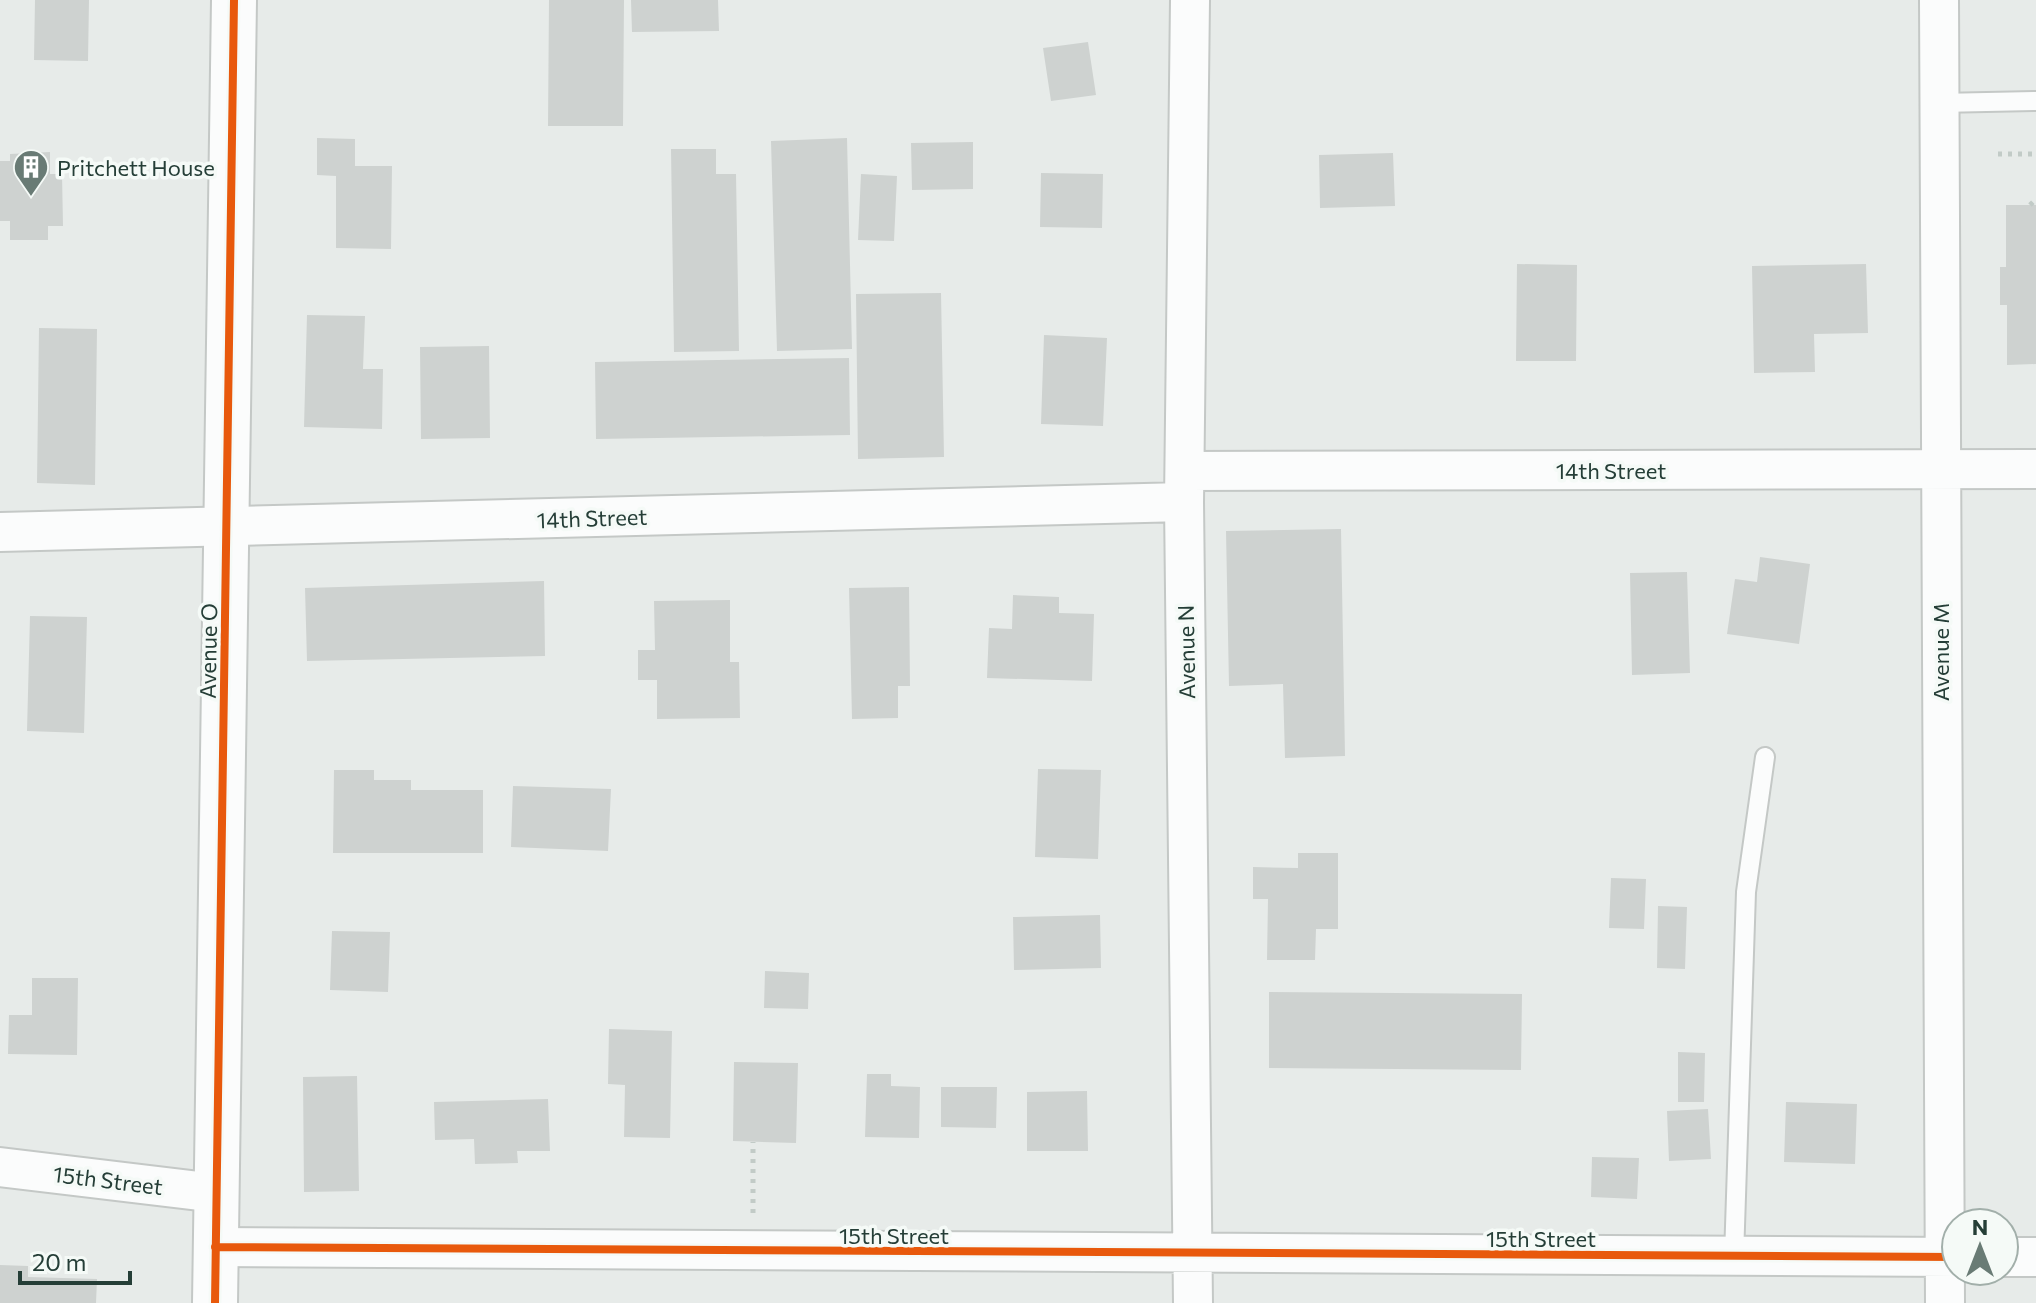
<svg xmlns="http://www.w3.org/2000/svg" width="2036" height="1303" font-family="Commissioner,sans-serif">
<rect width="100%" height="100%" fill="#e7ebe9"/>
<path fill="#ced2d0" d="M 35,0 L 89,0 L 88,61 L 34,60 Z
M 549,0 L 624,0 L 623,126 L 548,126 Z
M 631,0 L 718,0 L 719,31 L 632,32 Z
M 1088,42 L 1096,95 L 1051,101 L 1043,48 Z
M 317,138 L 355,139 L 355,166 L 392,166 L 391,249 L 336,248 L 336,176 L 317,175 Z
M 847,138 L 852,349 L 777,351 L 771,141 Z
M 973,142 L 973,189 L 912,190 L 911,143 Z
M 671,149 L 716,149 L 716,174 L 736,174 L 739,351 L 674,352 Z
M 50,152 L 50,174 L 62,174 L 63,226 L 48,226 L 48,240 L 10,240 L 10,221 L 0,221 L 0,161 L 10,161 L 10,154 Z
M 1393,153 L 1395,206 L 1320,208 L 1319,155 Z
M 1041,173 L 1103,174 L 1102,228 L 1040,227 Z
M 861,174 L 897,176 L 894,241 L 858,240 Z
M 2006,205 L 2036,205 L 2036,364 L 2007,365 L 2007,305 L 2000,305 L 2000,267 L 2006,267 Z
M 1517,264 L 1577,265 L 1576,361 L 1516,361 Z
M 1866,264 L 1868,333 L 1814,334 L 1815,372 L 1754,373 L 1752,266 Z
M 941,293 L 944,457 L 858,459 L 856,294 Z
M 307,315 L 365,316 L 363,369 L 383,369 L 382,429 L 304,427 Z
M 39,328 L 97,329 L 95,485 L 37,483 Z
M 1044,335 L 1107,338 L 1103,426 L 1041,424 Z
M 489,346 L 490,438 L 421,439 L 420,347 Z
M 849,358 L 850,435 L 596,439 L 595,362 Z
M 1341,529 L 1345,756 L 1285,758 L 1283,684 L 1229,686 L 1226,531 Z
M 1760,557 L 1810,564 L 1799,644 L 1727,634 L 1735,579 L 1757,582 Z
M 1687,572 L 1690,673 L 1632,675 L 1630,573 Z
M 544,581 L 545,656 L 307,661 L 305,588 Z
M 909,587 L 910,686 L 898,686 L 898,718 L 852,719 L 849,588 Z
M 1013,595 L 1059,597 L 1059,613 L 1094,614 L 1092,681 L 987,678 L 989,628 L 1012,629 Z
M 730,600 L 730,662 L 739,662 L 740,718 L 657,719 L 657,680 L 638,680 L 638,650 L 655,650 L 654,601 Z
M 30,616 L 87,617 L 84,733 L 27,731 Z
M 1038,769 L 1101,770 L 1098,859 L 1035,857 Z
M 334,770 L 374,770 L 374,780 L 411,780 L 411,790 L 483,790 L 483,853 L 333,853 Z
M 513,786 L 611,789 L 608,851 L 511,847 Z
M 1298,853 L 1338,853 L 1338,929 L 1316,929 L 1315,960 L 1267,960 L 1268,899 L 1253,899 L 1253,867 L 1298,868 Z
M 1611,878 L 1646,879 L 1644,929 L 1609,928 Z
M 1658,906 L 1687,907 L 1685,969 L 1657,968 Z
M 1100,915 L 1101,968 L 1014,970 L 1013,917 Z
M 332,931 L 390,932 L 388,992 L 330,990 Z
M 765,971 L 809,973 L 808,1009 L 764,1008 Z
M 32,978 L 78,978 L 77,1055 L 8,1054 L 9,1015 L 32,1015 Z
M 1269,992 L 1522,994 L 1521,1070 L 1269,1068 Z
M 609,1029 L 672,1031 L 670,1138 L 624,1137 L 625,1085 L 608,1084 Z
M 1678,1052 L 1705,1053 L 1704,1102 L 1678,1102 Z
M 734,1062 L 798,1063 L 796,1143 L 733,1141 Z
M 867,1074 L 891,1074 L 891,1086 L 920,1087 L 919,1138 L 865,1137 Z
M 357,1076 L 359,1191 L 304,1192 L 303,1077 Z
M 941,1087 L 997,1087 L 996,1128 L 941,1127 Z
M 1087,1091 L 1088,1151 L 1027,1151 L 1027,1092 Z
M 548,1099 L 550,1151 L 517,1151 L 518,1163 L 475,1164 L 474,1139 L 435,1140 L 434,1102 Z
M 1786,1102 L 1857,1104 L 1855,1164 L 1784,1162 Z
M 1708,1109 L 1711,1159 L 1669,1161 L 1667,1111 Z
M 1592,1157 L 1639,1158 L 1637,1199 L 1591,1197 Z
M 0,1265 L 28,1266 L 28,1277 L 97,1279 L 96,1303 L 0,1303 Z"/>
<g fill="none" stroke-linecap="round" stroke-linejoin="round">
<g stroke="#c4c8c6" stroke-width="22">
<path id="service" d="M 1939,103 L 2036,101
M 1734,1257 L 1746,892 L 1765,757"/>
</g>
<g stroke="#c4c8c6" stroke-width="42">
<path id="minor" d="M 1190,0 L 1184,502 L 1193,1303
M 1939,0 L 1945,1303
M 1185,471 L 2036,469
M 0,532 L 1184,502
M 0,1167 L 216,1193
M 215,1247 L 1956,1257
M 2004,1257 L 2036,1257"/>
</g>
<g stroke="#c4c8c6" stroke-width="48">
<path id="tertiary" d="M 215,1303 L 234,0"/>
</g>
<path stroke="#c2cbc7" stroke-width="5" stroke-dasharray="4 6" stroke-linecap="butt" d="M 1998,154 L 2036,154
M 2030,205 L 2036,199
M 753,1213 L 753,1142"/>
<use href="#service" stroke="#fbfcfc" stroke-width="18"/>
<use href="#minor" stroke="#fbfcfc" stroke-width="38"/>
<use href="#tertiary" stroke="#fbfcfc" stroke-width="44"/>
<g stroke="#f5faf7" stroke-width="13">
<path id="cycleway" d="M 215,1247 L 1956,1257
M 215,1303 L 234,0"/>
</g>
<use href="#cycleway" stroke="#e8590c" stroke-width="8"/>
</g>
<defs>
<g id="building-pin" transform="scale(1.8)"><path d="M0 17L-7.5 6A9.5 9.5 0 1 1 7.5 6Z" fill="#697b75" stroke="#f5faf7"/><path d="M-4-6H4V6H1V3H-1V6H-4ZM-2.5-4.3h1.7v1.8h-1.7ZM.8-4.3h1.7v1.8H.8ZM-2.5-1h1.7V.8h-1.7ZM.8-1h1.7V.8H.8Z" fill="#fff"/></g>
</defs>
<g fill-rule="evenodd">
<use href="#building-pin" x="31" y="167"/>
</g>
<g text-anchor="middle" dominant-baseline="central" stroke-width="7" stroke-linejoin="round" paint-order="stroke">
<g font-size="22" fill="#253e37" stroke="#f5faf7" text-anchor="start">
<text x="57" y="167">Pritchett House</text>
</g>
<g font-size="22" fill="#253e37" stroke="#f5faf7">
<text x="1611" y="470">14th Street</text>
<text transform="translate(592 518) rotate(-2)">14th Street</text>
<text transform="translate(208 651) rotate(-89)">Avenue O</text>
<text transform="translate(1186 652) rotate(-91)">Avenue N</text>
<text transform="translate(1940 652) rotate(-90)">Avenue M</text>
<text transform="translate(108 1180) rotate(7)">15th Street</text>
<text x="894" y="1235">15th Street</text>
<text x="1541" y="1238">15th Street</text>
</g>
</g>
<g transform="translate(1980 1247)"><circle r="38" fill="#f5faf7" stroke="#a2afaa" stroke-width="2"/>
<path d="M0-6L14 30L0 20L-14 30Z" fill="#697b75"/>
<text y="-12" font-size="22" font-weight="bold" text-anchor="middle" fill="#253e37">N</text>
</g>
<path d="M20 1271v12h110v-12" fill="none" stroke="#253e37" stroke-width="4"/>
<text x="32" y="1271" font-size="24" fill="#253e37" stroke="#f5faf7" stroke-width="6" paint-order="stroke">20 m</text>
</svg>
